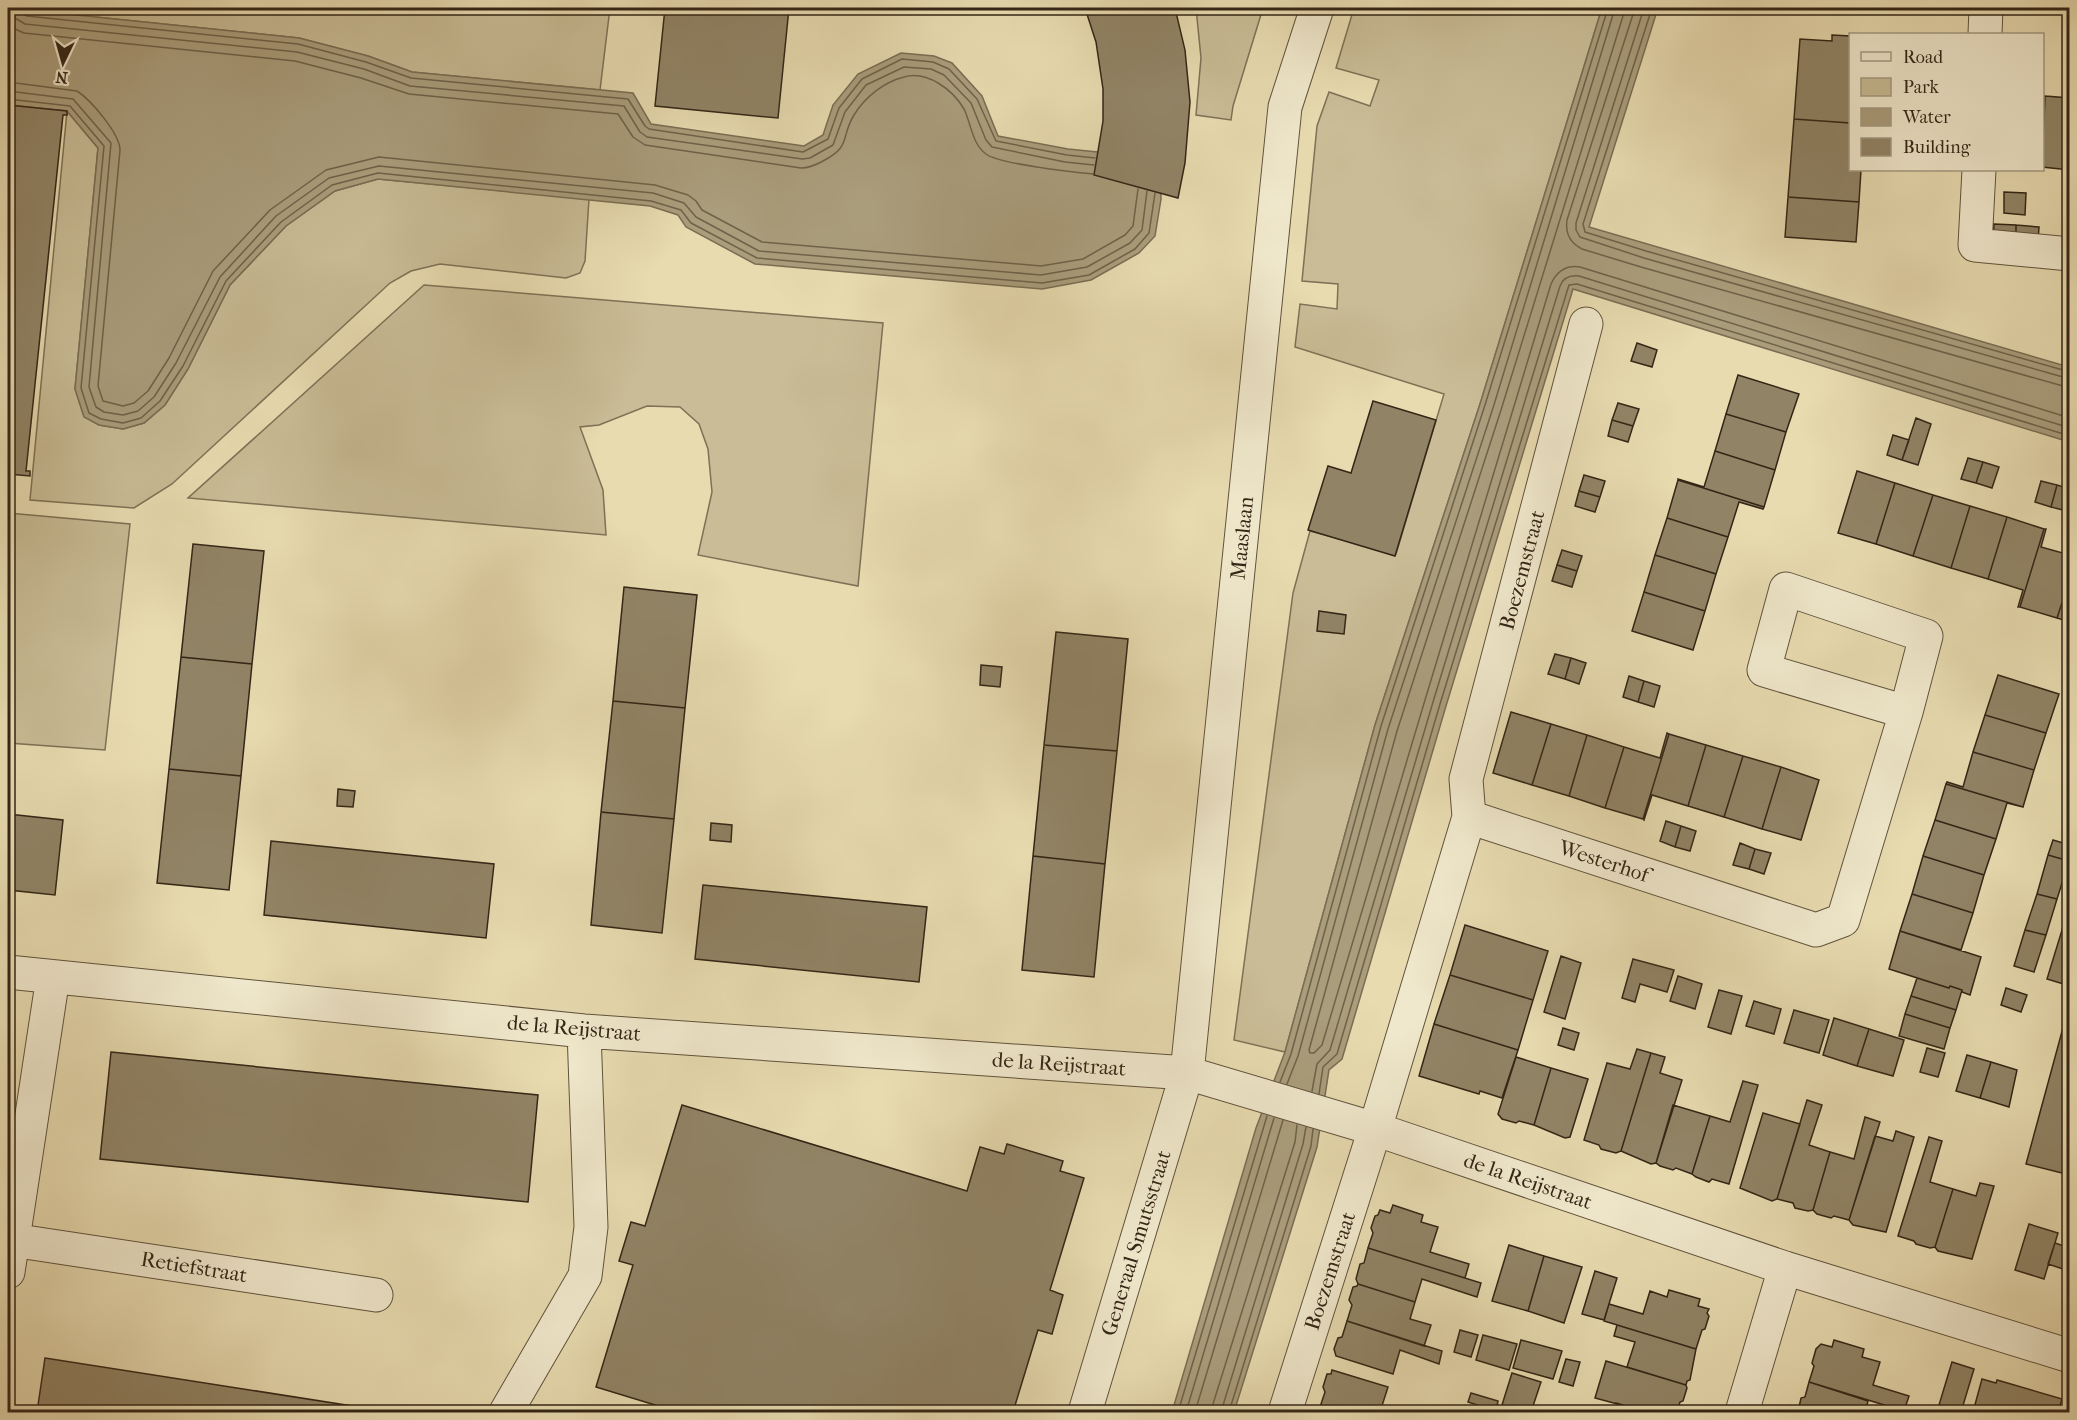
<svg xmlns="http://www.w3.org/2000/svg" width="2077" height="1420" font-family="'IM FELL French Canon',serif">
<rect width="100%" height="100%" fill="#e8dbb0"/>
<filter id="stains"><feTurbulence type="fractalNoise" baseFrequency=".00333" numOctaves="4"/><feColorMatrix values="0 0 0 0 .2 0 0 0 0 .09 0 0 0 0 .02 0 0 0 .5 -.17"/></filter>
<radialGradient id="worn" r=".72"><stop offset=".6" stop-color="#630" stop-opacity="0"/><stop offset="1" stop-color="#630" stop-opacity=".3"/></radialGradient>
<path fill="#c9bc96" stroke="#7e7156" stroke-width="1.5" d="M 8,8 L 610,8 L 600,90 L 412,72 L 368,56 L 299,38 Z
M 1196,8 L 1263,8 L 1233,106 L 1231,120 L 1196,115 L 1201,58 Z
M 1354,8 L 1602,8 L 1480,404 L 1375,725 L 1285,1052 L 1234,1040 L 1293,593 L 1310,531 L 1396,554 L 1444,394 L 1295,347 L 1300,304 L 1337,309 L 1338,284 L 1302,281 L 1317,126 L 1329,92 L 1370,106 L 1379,80 L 1336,68 Z
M 67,111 L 98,148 L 75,389 L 84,416 L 99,425 L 123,429 L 144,423 L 165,405 L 188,369 L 230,285 L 286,226 L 335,191 L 378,179 L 589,199 L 585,261 L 580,273 L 566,278 L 440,264 L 411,271 L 390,283 L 172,484 L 134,508 L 30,500 Z
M 424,285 L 883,323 L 858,586 L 698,555 L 712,492 L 708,449 L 699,424 L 680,407 L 647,406 L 599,425 L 580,427 L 603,490 L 606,535 L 188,498 Z
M 8,513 L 130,524 L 105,750 L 8,743 Z"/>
<path fill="#aa9d7c" stroke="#7a6d53" stroke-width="1.5" d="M 8,8 L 299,38 L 368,56 L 412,72 L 633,93 L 651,124 L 804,146 L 823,135 L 833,105 L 858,74 L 901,53 L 934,56 L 952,63 L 982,96 L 998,136 L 1068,149 L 1147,157 L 1160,171 L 1161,199 L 1155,236 L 1139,253 L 1091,280 L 1042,289 L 755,264 L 686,227 L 678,215 L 650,206 L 378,179 L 335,191 L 286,226 L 230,285 L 188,369 L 165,405 L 144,423 L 123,429 L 99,425 L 84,417 L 75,389 L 98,148 L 67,111 L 8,105 Z
M 1602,8 L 1658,8 L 1589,227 L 2069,367 L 2069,442 L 1573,289 L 1446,706 L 1342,1059 L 1329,1070 L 1317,1147 L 1234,1412 L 1172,1412 L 1256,1128 L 1285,1052 L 1375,725 L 1480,404 Z"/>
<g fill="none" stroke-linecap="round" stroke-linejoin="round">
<path stroke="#6e6249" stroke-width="1.5" d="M 13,8 L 15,18 L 25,24 L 297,52 L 364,69 L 410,86 L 624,106 L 640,132 L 647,137 L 802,159 L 810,158 L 833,145 L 845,112 L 866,85 L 904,67 L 931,69 L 944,75 L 971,103 L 986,140 L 992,147 L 1065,162 L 1094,165
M 20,8 L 21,13 L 27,16 L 298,44 L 366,62 L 411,78 L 628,99 L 645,126 L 649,129 L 803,152 L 828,139 L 839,108 L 862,79 L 902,59 L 933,62 L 949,69 L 977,99 L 996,141 L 1067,155 L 1095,158
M 1624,8 L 1623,16 L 1501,410 L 1397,731 L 1309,1050 L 1310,1053 L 1314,1053 L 1322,1045 L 1425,700 L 1551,284 C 1557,271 1567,265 1580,267 L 2070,418
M 1635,8 L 1567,220 C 1565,234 1570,243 1582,249 L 1641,267 L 2070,388
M 1644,8 L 1576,223 L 1576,230 L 1580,237 L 1644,258 L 2070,379
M 1652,8 L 1583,224 L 1585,232 L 1646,251 L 2070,372
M 8,22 L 15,29 L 24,33 L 295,61 L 361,78 L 409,94 L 618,114 L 633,137 L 645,145 L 801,168 C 810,168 816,165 823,161 C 852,146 840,138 854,115 C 865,97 884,82 904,77 C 927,70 953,90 964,109 C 971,123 972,144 986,154 C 999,164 1073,172 1093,174
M 8,82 L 77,91 C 91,100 120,134 120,150 L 98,386 L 103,401 L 123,406 L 134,403 L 148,391 L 169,358 L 213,271 L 270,210 L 326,170 L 379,157 L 655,185 L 688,195 L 696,201 L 702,210 L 762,242 L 1041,266 L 1083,259 L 1125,235 L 1133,226 L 1138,189
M 8,91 L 73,99 L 111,143 L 89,387 L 96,407 L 104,412 L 123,415 L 138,411 L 154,397 L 176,363 L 220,277 L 276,216 L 329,178 L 379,166 L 653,193 L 684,203 L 696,217 L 759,251 L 1041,275 L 1087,267 L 1130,243 L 1142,230 L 1147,191
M 8,99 L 70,106 L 104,146 L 81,388 L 89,413 L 101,419 L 123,423 L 141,418 L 160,401 L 183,366 L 226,281 L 281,222 L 332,185 L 378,173 L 651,201 L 681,210 L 691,223 L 757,258 L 1042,283 L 1089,275 L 1135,249 L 1149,233 L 1155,193
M 1280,1082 L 1291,1054 L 1381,726 L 1485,405 L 1608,8
M 1287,1084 L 1298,1056 L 1388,729 L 1493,408 L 1615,8
M 1312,1091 L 1317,1064 L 1330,1050 L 1433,702 L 1560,286 C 1563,278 1570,275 1579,276 L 2070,428
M 1319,1094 L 1323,1067 L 1337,1054 L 1440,704 L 1569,285 L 1577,284 L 2070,436
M 1178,1412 L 1267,1116
M 1186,1412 L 1274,1118
M 1195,1412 L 1283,1120
M 1212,1412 L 1213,1404 L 1295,1142 L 1297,1125
M 1221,1412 L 1303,1144 L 1306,1127
M 1229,1412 L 1311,1146 L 1313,1129"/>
</g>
<path fill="#918466" stroke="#332616" stroke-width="1.5" d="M 665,8 L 789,8 L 778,118 L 655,106 Z
M 1085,8 L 1175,8 L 1185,50 L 1190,102 L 1185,163 L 1178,198 L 1094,175 L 1103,121 L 1103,89 L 1096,42 Z
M 1832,35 L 1850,36 L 1850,123 L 1794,119 L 1800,39 L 1832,41 Z
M 2042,96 L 2045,96 L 2042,129 Z
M 2045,96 L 2070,98 L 2070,170 L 2042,167 Z
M 8,105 L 67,111 L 67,115 L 63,115 L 26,471 L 30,471 L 30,476 L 8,474 Z
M 1794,119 L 1850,123 L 1850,170 L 1861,170 L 1859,202 L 1788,197 Z
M 2004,192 L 2026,193 L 2025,215 L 2004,213 Z
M 1788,197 L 1859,202 L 1856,242 L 1785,237 Z
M 1994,224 L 2016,225 L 2016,240 L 1993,238 Z
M 2016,225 L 2039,227 L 2038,242 L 2016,240 Z
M 1637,343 L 1657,350 L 1652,367 L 1631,361 Z
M 1738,375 L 1799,394 L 1786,432 L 1726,414 Z
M 1373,401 L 1436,420 L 1395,556 L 1308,530 L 1328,466 L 1351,473 Z
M 1618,403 L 1639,409 L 1633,426 L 1612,420 Z
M 1726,414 L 1786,432 L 1775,470 L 1715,451 Z
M 1916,418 L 1931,424 L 1918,465 L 1902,460 Z
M 1612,420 L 1633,426 L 1628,442 L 1608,436 Z
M 1893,435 L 1909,440 L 1902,460 L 1887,455 Z
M 1715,451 L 1775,470 L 1764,507 L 1678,480 L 1678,479 L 1704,487 Z
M 1968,458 L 1983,462 L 1976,483 L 1961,479 Z
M 1983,462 L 1999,467 L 1992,488 L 1976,483 Z
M 1857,471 L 1895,483 L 1876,544 L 1838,533 Z
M 1584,475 L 1605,481 L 1600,497 L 1579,491 Z
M 1678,480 L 1764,507 L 1763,509 L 1739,502 L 1728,537 L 1667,518 Z
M 2041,481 L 2057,485 L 2051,507 L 2035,502 Z
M 1895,483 L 1933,495 L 1913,556 L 1876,544 Z
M 2057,485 L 2070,489 L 2070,502 L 2067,511 L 2051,507 Z
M 1579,491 L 1600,497 L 1595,512 L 1575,506 Z
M 1933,495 L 1970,506 L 1951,568 L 1913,556 Z
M 1970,506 L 2007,517 L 1988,579 L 1951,568 Z
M 2007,517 L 2044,529 L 2020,607 L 2018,607 L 2023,590 L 1988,579 Z
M 1667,518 L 1728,537 L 1716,574 L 1655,555 Z
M 2044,529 L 2046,529 L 2041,547 L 2070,555 L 2070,578 L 2057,618 L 2020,607 Z
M 193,544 L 264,551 L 252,664 L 181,657 Z
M 1562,550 L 1582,556 L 1577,571 L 1557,565 Z
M 1655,555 L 1716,574 L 1705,611 L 1644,592 Z
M 1557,565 L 1577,571 L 1572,587 L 1552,581 Z
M 2070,578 L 2070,622 L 2057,618 Z
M 624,587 L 697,595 L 685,708 L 613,701 Z
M 1644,592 L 1705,611 L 1693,650 L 1632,631 Z
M 1319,611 L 1346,615 L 1344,634 L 1317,631 Z
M 1056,632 L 1128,639 L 1117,751 L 1044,745 Z
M 1555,654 L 1571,658 L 1565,679 L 1548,674 Z
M 181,657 L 252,664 L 241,776 L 169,769 Z
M 1571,658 L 1586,663 L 1579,684 L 1565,679 Z
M 981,665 L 1002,667 L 1000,687 L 980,685 Z
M 1998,675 L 2059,694 L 2046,733 L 1985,715 Z
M 1629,676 L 1644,681 L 1638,702 L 1623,697 Z
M 1644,681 L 1660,686 L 1654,707 L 1638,702 Z
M 613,701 L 685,708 L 674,819 L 601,812 Z
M 1511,712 L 1551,724 L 1532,785 L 1493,773 Z
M 1985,715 L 2046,733 L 2034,770 L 1973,752 Z
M 1551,724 L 1587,735 L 1569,796 L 1532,785 Z
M 1667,733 L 1669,734 L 1643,819 L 1605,808 L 1624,747 L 1660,758 Z
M 1669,734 L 1706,745 L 1688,806 L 1652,795 L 1644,820 L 1643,819 Z
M 1587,735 L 1624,747 L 1605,808 L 1569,796 Z
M 1044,745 L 1117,751 L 1105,864 L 1033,856 Z
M 1706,745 L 1743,756 L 1724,817 L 1688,806 Z
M 1973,752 L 2034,770 L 2023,807 L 1946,784 L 1947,782 L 1963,787 Z
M 1743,756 L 1781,767 L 1762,829 L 1724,817 Z
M 1781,767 L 1819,780 L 1801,840 L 1762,829 Z
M 169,769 L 241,776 L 229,890 L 157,883 Z
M 1946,784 L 2023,807 L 2007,803 L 1996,839 L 1935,820 Z
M 338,789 L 355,791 L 353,807 L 337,806 Z
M 601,812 L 674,819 L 662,933 L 591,925 Z
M 8,814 L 63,820 L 55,895 L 8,890 Z
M 1935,820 L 1996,839 L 1984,875 L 1923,856 Z
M 1666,821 L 1681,826 L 1675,847 L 1660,841 Z
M 711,823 L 732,825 L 731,842 L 710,840 Z
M 1681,826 L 1696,831 L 1690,851 L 1675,847 Z
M 2053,840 L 2070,845 L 2069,861 L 2048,855 Z
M 271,841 L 494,864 L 486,938 L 264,915 Z
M 1740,843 L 1755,849 L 1749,869 L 1733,865 Z
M 1755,849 L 1771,853 L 1764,874 L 1749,869 Z
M 2048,855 L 2069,861 L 2057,899 L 2037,894 Z
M 1033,856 L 1105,864 L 1094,977 L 1022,970 Z
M 1923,856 L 1984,875 L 1973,913 L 1912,894 Z
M 703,885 L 927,907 L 919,982 L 695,959 Z
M 1912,894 L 1973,913 L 1961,950 L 1900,931 Z
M 2037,894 L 2057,899 L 2046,935 L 2025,930 Z
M 2070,904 L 2070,986 L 2047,979 Z
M 1465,925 L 1548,951 L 1533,1000 L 1450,975 Z
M 2025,930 L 2046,935 L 2034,972 L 2014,966 Z
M 1900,931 L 1981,957 L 1970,995 L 1962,992 L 1962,990 L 1950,986 L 1949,988 L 1889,969 Z
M 1561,956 L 1581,963 L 1565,1019 L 1544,1012 Z
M 1633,959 L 1674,970 L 1667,992 L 1640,984 L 1635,1002 L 1622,998 Z
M 1450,975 L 1533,1000 L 1518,1050 L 1434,1024 Z
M 1678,976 L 1702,984 L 1695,1009 L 1670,1001 Z
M 1917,978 L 1949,988 L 1950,986 L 1962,990 L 1956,1010 L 1911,996 Z
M 2006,988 L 2027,995 L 2021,1012 L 2001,1005 Z
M 1719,990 L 1742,996 L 1731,1034 L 1708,1027 Z
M 1911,996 L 1956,1010 L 1950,1028 L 1905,1014 Z
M 1754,1001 L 1781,1009 L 1774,1034 L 1746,1026 Z
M 2070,1002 L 2070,1175 L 2026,1164 Z
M 1794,1010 L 1829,1020 L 1819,1053 L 1784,1043 Z
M 1905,1014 L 1950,1028 L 1944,1049 L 1899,1036 Z
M 1834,1018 L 1869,1029 L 1857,1066 L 1823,1055 Z
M 1434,1024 L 1518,1050 L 1502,1098 L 1480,1091 L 1479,1094 L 1419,1076 Z
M 1563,1028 L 1579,1033 L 1574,1050 L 1558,1045 Z
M 1869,1029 L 1904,1040 L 1893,1076 L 1857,1066 Z
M 1927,1048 L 1945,1053 L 1938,1077 L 1920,1072 Z
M 1637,1049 L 1651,1053 L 1621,1151 L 1616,1153 L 1601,1149 L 1599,1145 L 1584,1140 L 1607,1063 L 1630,1069 Z
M 111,1052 L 538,1095 L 528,1202 L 100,1159 Z
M 1651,1053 L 1665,1057 L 1660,1073 L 1682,1080 L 1656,1163 L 1651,1164 L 1621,1151 Z
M 1967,1055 L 1991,1062 L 1980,1098 L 1956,1091 Z
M 1516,1057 L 1551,1068 L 1534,1125 L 1519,1121 L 1516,1123 L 1502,1119 L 1498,1114 Z
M 1991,1062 L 2017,1070 L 2009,1107 L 1980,1098 Z
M 1551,1068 L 1588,1079 L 1570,1137 L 1565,1138 L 1534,1125 Z
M 1743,1081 L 1758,1085 L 1729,1184 L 1712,1179 L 1709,1182 L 1696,1177 L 1692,1174 L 1710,1116 L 1730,1122 Z
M 1807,1100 L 1822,1105 L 1809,1145 L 1830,1152 L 1813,1210 L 1808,1211 L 1795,1208 L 1793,1203 L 1777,1199 Z
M 682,1105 L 967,1191 L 980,1147 L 1004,1154 L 1007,1144 L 1063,1161 L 1060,1171 L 1084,1178 L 1050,1290 L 1063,1295 L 1052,1334 L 1038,1330 L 1013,1412 L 678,1412 L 596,1387 L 633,1265 L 619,1261 L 631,1222 L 645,1226 Z
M 1673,1105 L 1710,1116 L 1692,1174 L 1676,1168 L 1673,1170 L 1660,1166 L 1656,1163 Z
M 1763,1113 L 1800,1124 L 1777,1199 L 1772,1201 L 1740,1188 Z
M 1865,1117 L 1880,1122 L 1849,1220 L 1834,1216 L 1831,1218 L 1817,1214 L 1813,1210 L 1830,1152 L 1854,1159 Z
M 1896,1131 L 1914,1137 L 1886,1232 L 1853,1225 L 1849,1220 L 1875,1136 L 1893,1141 Z
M 1929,1137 L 1942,1141 L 1930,1182 L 1953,1189 L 1935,1247 L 1930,1248 L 1916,1244 L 1914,1241 L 1898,1236 Z
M 1980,1183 L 1994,1186 L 1972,1259 L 1938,1251 L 1935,1247 L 1953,1189 L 1976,1196 Z
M 1393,1205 L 1423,1215 L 1421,1222 L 1438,1227 L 1430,1252 L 1469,1264 L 1465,1278 L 1368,1248 L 1373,1233 L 1371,1228 L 1375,1216 L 1378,1215 L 1380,1210 L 1390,1213 Z
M 2029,1224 L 2058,1233 L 2044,1279 L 2015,1270 Z
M 2055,1243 L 2070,1248 L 2069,1271 L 2048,1264 Z
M 1509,1245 L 1544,1256 L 1528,1311 L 1492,1301 Z
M 1368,1248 L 1481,1283 L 1477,1297 L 1422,1279 L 1415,1302 L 1358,1284 L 1356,1279 L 1360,1264 L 1364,1263 Z
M 1544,1256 L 1582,1267 L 1564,1323 L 1528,1311 Z
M 1595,1271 L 1617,1278 L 1604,1320 L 1582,1314 Z
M 1358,1284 L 1415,1302 L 1410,1319 L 1431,1325 L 1424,1346 L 1347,1321 L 1352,1305 L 1349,1300 L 1353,1287 L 1357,1286 Z
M 1669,1290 L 1700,1299 L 1698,1306 L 1709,1309 L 1707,1313 L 1709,1316 L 1705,1329 L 1702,1330 L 1696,1349 L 1604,1321 L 1609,1304 L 1643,1314 L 1650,1291 L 1667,1297 Z
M 1347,1321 L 1442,1351 L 1439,1364 L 1400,1350 L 1393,1374 L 1336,1356 L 1334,1349 L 1338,1338 L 1342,1337 Z
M 1617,1325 L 1696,1349 L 1690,1380 L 1687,1381 L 1686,1385 L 1627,1367 L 1635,1342 L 1614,1336 Z
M 1460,1330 L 1478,1335 L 1471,1357 L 1454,1352 Z
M 1483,1335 L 1517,1344 L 1509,1370 L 1476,1360 Z
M 1521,1340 L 1562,1351 L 1553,1379 L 1513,1368 Z
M 1834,1340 L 1864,1349 L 1862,1357 L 1880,1362 L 1873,1385 L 1909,1396 L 1904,1411 L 1809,1382 L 1814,1366 L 1812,1363 L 1816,1349 L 1821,1344 L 1832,1347 Z
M 45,1358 L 391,1412 L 37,1412 Z
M 1566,1359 L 1580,1362 L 1573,1386 L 1559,1382 Z
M 1606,1361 L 1686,1385 L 1687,1388 L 1683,1401 L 1680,1402 L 1677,1412 L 1647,1412 L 1595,1398 Z
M 1952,1362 L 1974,1369 L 1961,1412 L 1939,1405 Z
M 1332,1370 L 1388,1387 L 1380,1412 L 1338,1412 L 1320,1407 L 1325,1392 L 1323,1387 L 1327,1374 L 1331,1374 Z
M 1512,1373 L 1541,1382 L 1531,1412 L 1502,1405 Z
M 1982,1379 L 1996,1383 L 1997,1380 L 2062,1399 L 2058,1412 L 1973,1412 Z
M 1809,1382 L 1868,1401 L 1865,1412 L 1798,1412 L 1801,1398 L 1805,1397 Z
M 1471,1393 L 1498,1401 L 1496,1411 L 1468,1402 Z
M 1616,1403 L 1647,1412 L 1613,1412 Z
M 1320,1407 L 1338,1412 L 1319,1412 Z"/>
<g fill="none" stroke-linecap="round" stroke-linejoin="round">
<g stroke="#60533c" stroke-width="35">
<path id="minor" d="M 1985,34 L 1986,8
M 1979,170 L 1975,245 L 2070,254
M 1469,817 L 1466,779 L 1586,324
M 8,972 L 584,1031 L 1187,1073 L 1375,1129 L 1785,1268 L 2070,1356
M 12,1240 L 376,1295
M 8,1272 L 53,977
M 506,1412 L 585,1276 L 591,1227 L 584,1031
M 1085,1412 L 1187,1073 L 1285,107 L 1317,8
M 1285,1412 L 1375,1129 L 1469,817 L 1816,930 L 1843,920 L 1906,712 L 1926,636 L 1786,589 L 1764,670 L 1906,712
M 1742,1412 L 1785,1268"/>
</g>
<use href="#minor" stroke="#f0e8cc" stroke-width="33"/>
</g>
<g text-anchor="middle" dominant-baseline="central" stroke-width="5" stroke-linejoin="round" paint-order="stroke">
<g font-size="21" fill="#332616" stroke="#f0e8cc">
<text transform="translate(1242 538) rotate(-84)">Maaslaan</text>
<text transform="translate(1522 570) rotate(-75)">Boezemstraat</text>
<text transform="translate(1604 861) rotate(18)">Westerhof</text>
<text transform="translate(574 1028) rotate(5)">de la Reijstraat</text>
<text transform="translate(1059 1064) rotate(4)">de la Reijstraat</text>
<text transform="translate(1528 1181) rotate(19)">de la Reijstraat</text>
<text transform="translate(1136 1243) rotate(-73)">Generaal Smutsstraat</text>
<text transform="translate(194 1267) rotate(9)">Retiefstraat</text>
<text transform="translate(1330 1271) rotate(-72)">Boezemstraat</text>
</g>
</g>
<rect width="2077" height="1420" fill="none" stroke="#e8dbb0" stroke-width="30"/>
<rect x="9" y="9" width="2059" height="1402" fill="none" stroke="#332616" stroke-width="3"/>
<rect x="15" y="15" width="2047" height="1390" fill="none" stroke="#332616" stroke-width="1.5"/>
<rect x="1849" y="33" width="195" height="138" fill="#f0e8cc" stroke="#a49a83" stroke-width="1.5"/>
<rect x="1861" y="52" width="30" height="9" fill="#f0e8cc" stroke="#a49a83" stroke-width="1.5"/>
<text x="1903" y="63" font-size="18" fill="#332616">Road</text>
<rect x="1861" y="78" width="30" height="18" fill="#c9bc96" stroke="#a49a83" stroke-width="1.5"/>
<text x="1903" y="93" font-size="18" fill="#332616">Park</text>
<rect x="1861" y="108" width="30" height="18" fill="#aa9d7c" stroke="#a49a83" stroke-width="1.5"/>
<text x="1903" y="123" font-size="18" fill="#332616">Water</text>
<rect x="1861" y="138" width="30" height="18" fill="#918466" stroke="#a49a83" stroke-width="1.5"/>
<text x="1903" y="153" font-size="18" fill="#332616">Building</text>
<g transform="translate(63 63) rotate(185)" stroke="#f0e8cc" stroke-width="4.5" paint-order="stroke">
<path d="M0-4.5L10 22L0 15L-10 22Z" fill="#332616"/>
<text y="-9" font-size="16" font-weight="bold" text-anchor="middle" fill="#332616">N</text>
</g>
<rect width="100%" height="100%" filter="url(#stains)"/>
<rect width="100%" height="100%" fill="url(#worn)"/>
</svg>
